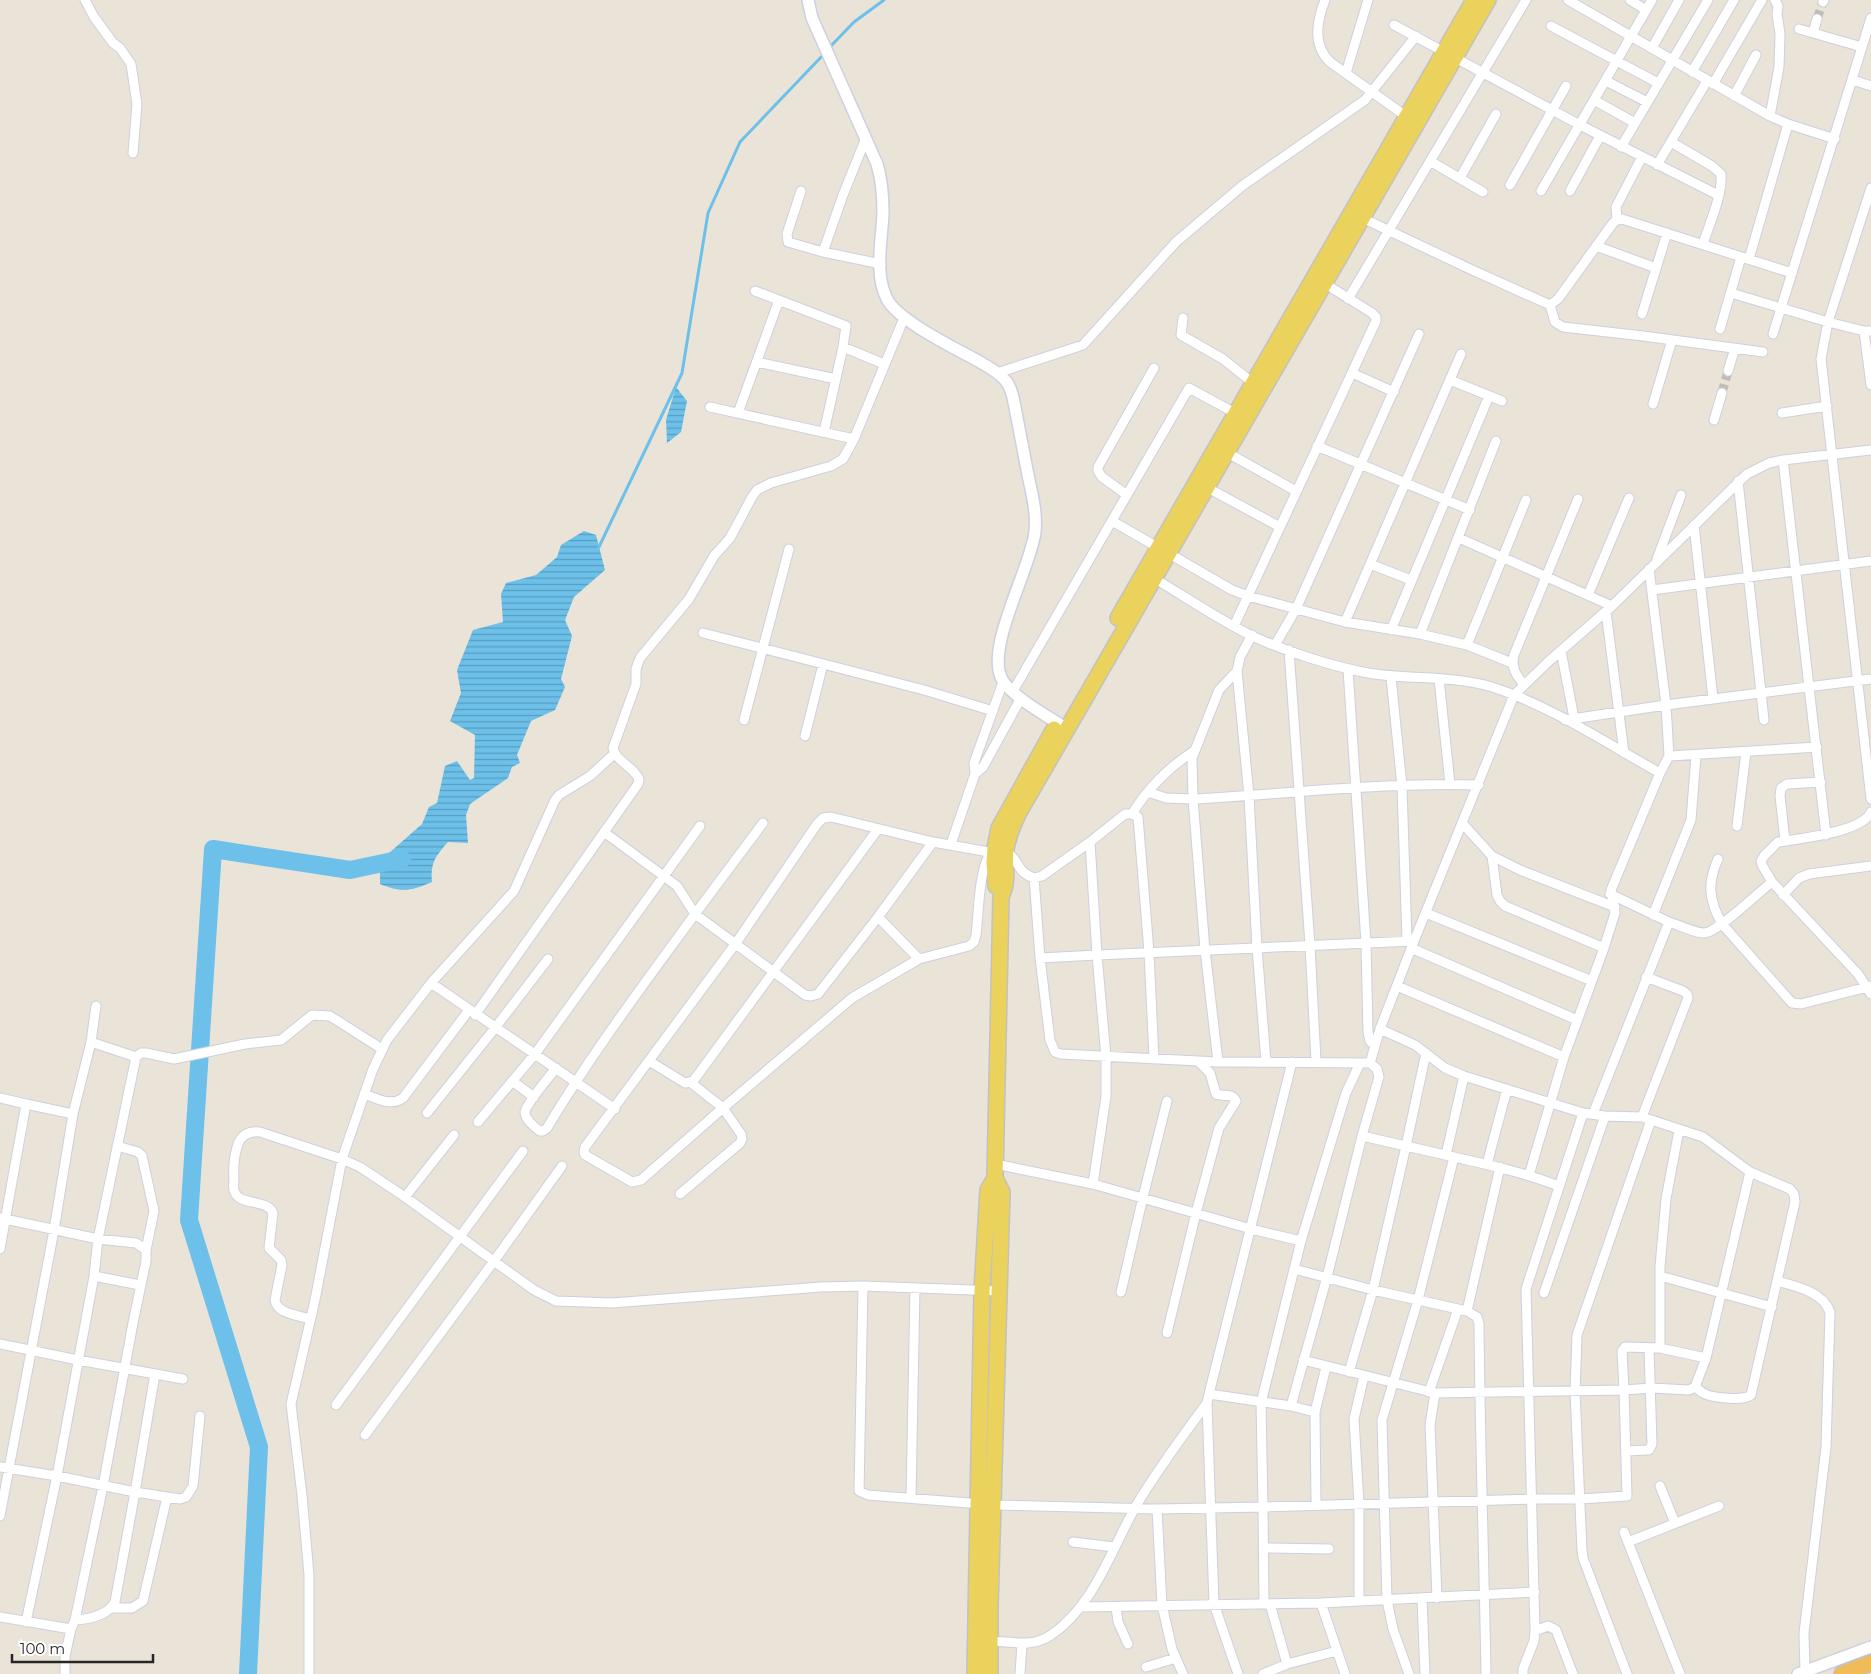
<svg xmlns="http://www.w3.org/2000/svg" width="1871" height="1674" font-family="Montserrat,sans-serif">
<defs>
<pattern id="water-rules" width="6" height="5" patternUnits="userSpaceOnUse" patternTransform="scale(1.25)"><rect width="6" height="5" fill="#6dc0e9"/><path d="M0 2.5h6" fill="none" stroke="#599cbd"/></pattern>
</defs>
<rect width="100%" height="100%" fill="#e9e3d8"/>
<path fill="url(#water-rules)" d="M 676,387 L 687,401 L 681,432 L 667,443 L 666,420 Z
M 584,531 L 596,535 L 605,570 L 574,597 L 565,620 L 572,636 L 561,679 L 565,687 L 555,710 L 531,721 L 517,755 L 520,763 L 512,767 L 508,778 L 470,804 L 466,815 L 468,843 L 448,842 C 436,856 430,862 432,882 C 411,891 402,893 380,884 L 380,861 L 422,824 L 429,807 L 437,803 L 445,766 L 457,761 L 470,780 L 474,778 L 475,735 L 450,721 L 461,693 L 457,670 L 473,630 L 503,622 L 501,594 L 506,583 L 536,575 L 557,557 L 561,545 Z"/>
<g fill="none" stroke-linecap="round" stroke-linejoin="round">
<path stroke="#6dc0e9" stroke-width="3" d="M 828,49 L 854,22 L 884,0
M 598,549 L 682,373 L 708,213 L 740,142 L 824,54"/>
<path stroke="#6dc0e9" stroke-width="18" d="M 248,1674 L 259,1447 L 189,1220 L 213,849 L 350,870 L 402,859"/>
<path stroke="#c2bdb4" stroke-width="9" stroke-dasharray="9 4.5" stroke-linecap="butt" d="M 1817,19 L 1823,2
M 1722,393 L 1728,371"/>
<g stroke="#cdd0df" stroke-width="11">
<path id="minor" d="M 85,0 L 94,17 L 113,43 L 120,48 L 131,64 L 137,104 L 133,153
M 1325,0 C 1317,21 1312,44 1330,62 L 1407,117
M 1568,0 L 1770,116 L 1788,124 L 1835,139
M 1630,0 L 1646,10
M 1823,2 L 1824,0
M 1394,25 L 1580,125 L 1718,195
M 1551,26 L 1658,83
M 1799,29 L 1862,47
M 1813,33 L 1817,19
M 1652,48 L 1679,0
M 1692,72 L 1734,0
M 1346,73 L 1368,0
M 1853,80 L 1871,86
M 1606,81 L 1647,102
M 1713,84 L 1762,0
M 1734,96 L 1756,55
M 1594,100 L 1635,123
M 1770,116 L 1779,67 L 1780,34 L 1777,14 L 1778,6 L 1775,0
M 1671,142 L 1712,166 L 1721,174 C 1723,194 1709,225 1703,244
M 1621,147 L 1708,0
M 1430,161 L 1483,192
M 1657,165 L 1707,81
M 1460,178 L 1496,114
M 1510,185 L 1566,86
M 1871,188 L 1828,322 L 1821,359 L 1871,799
M 801,191 L 787,234 L 788,242 L 823,252 L 881,264
M 1541,191 L 1652,0
M 1570,191 L 1600,136
M 1358,216 L 1470,269 L 1550,305 L 1558,299 L 1613,223 L 1617,220 L 1622,219 L 1792,273
M 1617,220 L 1616,207 L 1642,157
M 1596,246 L 1656,268
M 823,252 L 843,195 L 866,138
M 1749,259 L 1788,124
M 755,291 L 846,326 L 843,347 L 824,432
M 1731,293 L 1828,322 L 1864,331 L 1871,331
M 1348,299 L 1526,0
M 1550,305 L 1555,322 L 1563,327 L 1643,336 L 1763,352
M 1642,314 L 1667,233
M 1183,318 L 1181,335 L 1223,359 L 1253,383
M 1720,329 L 1741,257
M 1864,331 L 1871,385
M 1773,334 L 1871,18
M 843,347 L 884,364
M 757,362 L 836,379
M 1728,371 L 1735,348
M 997,373 L 1083,345 L 1176,242 L 1242,186 L 1365,100 L 1416,36
M 1352,373 L 1394,392
M 1450,380 L 1502,401
M 1653,404 L 1672,340
M 710,407 L 854,439
M 738,413 L 779,300
M 1782,413 L 1827,406
M 1714,420 L 1722,393
M 1317,446 L 1470,510
M 1226,452 L 1296,491
M 1783,460 L 1826,835
M 1738,481 L 1764,720
M 1206,487 L 1280,527
M 1127,495 L 1102,477 L 1098,471 L 1098,467 L 1154,368
M 1112,521 L 1159,548
M 1694,525 L 1713,699
M 1459,538 L 1612,606
M 1168,553 L 1232,590 L 1248,596 L 1345,622 L 1420,634 L 1467,645 L 1512,663
M 1657,559 L 1681,495
M 1370,564 L 1411,580
M 1152,577 C 1184,596 1216,618 1250,635 C 1284,651 1331,666 1368,673 C 1409,680 1452,675 1492,687 C 1549,705 1608,744 1660,773
M 1652,590 L 1871,561
M 1588,595 L 1629,498
M 1606,611 L 1624,753
M 1345,622 L 1461,354
M 1234,626 L 1376,321 L 1376,317 L 1372,313 L 1324,283
M 1391,630 L 1489,396
M 703,633 L 924,690 L 993,711
M 1420,634 L 1496,441
M 1275,645 L 1296,609 L 1419,334
M 1467,645 L 1526,500
M 1289,650 L 1310,945 L 1316,1061
M 1561,651 L 1574,718
M 1348,669 L 1366,943 L 1368,1032 L 1370,1041 L 1375,1046
M 1237,671 L 1249,796 L 1257,948 L 1266,1062
M 1391,677 L 1402,786 L 1407,941
M 1439,679 L 1450,784
M 1524,685 C 1516,675 1511,668 1514,655 L 1578,499
M 1013,691 L 1189,388 L 1235,413
M 744,720 L 789,549
M 1565,720 L 1666,705 L 1871,679
M 805,736 L 823,664
M 1669,756 L 1817,747
M 975,774 L 983,767 L 1021,698
M 1148,792 L 1166,798 L 1193,799 C 1287,794 1384,782 1479,785
M 1132,814 C 1147,789 1170,766 1194,751
M 1463,824 L 1492,856 L 1520,870 L 1615,907
M 1737,826 L 1746,752
M 604,832 L 677,886 L 695,914 L 763,823
M 1785,841 L 1780,796 L 1781,788 L 1787,784 L 1821,782
M 1090,842 L 1125,814 L 1132,814 L 1138,817 L 1149,952 L 1154,1059
M 951,844 L 975,774 L 974,763 L 1003,682
M 989,852 L 933,842 L 831,817 L 823,818 L 817,824 L 736,943 L 585,1147 L 584,1152 L 585,1155 L 632,1182 L 641,1180 L 723,1108 L 852,998 L 919,959 L 969,946 L 974,942 L 976,935 C 979,913 978,862 995,848 C 1021,852 1012,871 1034,878 L 1042,876 L 1090,842 L 1097,955 L 1040,958
M 1492,856 L 1497,895 L 1500,901 L 1505,906 L 1604,948
M 1718,859 C 1707,883 1709,901 1722,924 L 1792,1003 L 1801,1004 L 1871,986
M 1034,878 L 1040,958 L 1050,1040 L 1055,1052 L 1061,1054 L 1218,1062 L 1370,1063 L 1377,1069 L 1379,1077 L 1362,1136
M 1772,882 L 1858,974 L 1871,994
M 1783,895 L 1799,878 L 1809,874 L 1871,866
M 1426,913 L 1592,981
M 1653,915 L 1691,820 L 1696,756
M 878,917 L 933,842
M 1669,922 C 1679,925 1692,932 1703,933 C 1715,935 1760,891 1772,882 L 1762,865 L 1761,861 L 1764,856 L 1778,842 C 1799,839 1863,832 1871,812
M 1411,948 L 1577,1020
M 431,983 L 615,1109
M 1397,986 L 1564,1057
M 475,1015 L 638,784 L 639,779 C 633,766 616,762 613,748 L 636,684 L 636,669 L 640,658 L 689,599 L 714,556 L 730,538 L 752,497 L 757,490 L 771,483 L 831,466 L 843,459 L 854,439 L 904,318
M 1380,1029 L 1415,1045 L 1445,1068 L 1464,1076 L 1583,1113 L 1605,1116 L 1642,1117 L 1703,1137 L 1750,1172 L 1790,1189 L 1794,1194 L 1795,1202 L 1751,1395 C 1744,1401 1714,1398 1705,1394 C 1701,1392 1698,1389 1695,1387
M 91,1042 L 136,1057
M 649,1061 L 685,1083 L 690,1082 L 694,1080 L 878,829
M 1218,1062 L 1205,950 L 1193,799 L 1192,758 L 1219,690 L 1237,671 L 1240,657 L 1252,635
M 1370,1063 L 1380,1029 L 1414,941 L 1514,695 L 1548,662 L 1612,606 L 1747,474 L 1769,463 L 1783,460 L 1871,450
M 556,1068 C 550,1076 526,1104 525,1112 C 525,1119 534,1127 540,1131 L 543,1131 L 547,1128 C 592,1053 644,984 695,914 L 805,995 L 811,996 L 818,994 L 878,917 L 919,959
M 512,1081 L 534,1097
M 364,1094 C 376,1098 391,1107 403,1098 L 469,1010
M 0,1098 L 26,1104
M 427,1113 L 495,1028 L 548,959
M 1593,1114 L 1669,922 L 1610,894
M 1642,1117 L 1688,998 L 1687,994 L 1683,991 L 1646,977
M 478,1122 L 535,1054 L 700,826
M 1679,1130 L 1666,1199 L 1660,1267 L 1660,1348 L 1625,1347 L 1622,1351 L 1624,1390 L 1651,1388 L 1689,1390 L 1695,1387 L 1706,1358 L 1750,1172
M 1446,1155 L 1464,1076
M 995,1164 L 1093,1184 L 1251,1229 L 1301,1241
M 1487,1164 L 1507,1089
M 1529,1175 L 1564,1057 L 1604,948 L 1615,913 L 1611,890 L 1660,773 L 1669,756 L 1666,705 L 1649,569
M 1093,1184 L 1106,1096 L 1106,1057 L 1097,955 L 1414,941
M 680,1194 L 740,1143 L 742,1139 L 741,1134 L 723,1108 L 690,1082
M 405,1197 L 454,1135
M 0,1218 L 98,1239 L 136,1243 L 146,1250
M 0,1249 L 26,1104 L 73,1114
M 1294,1269 L 1373,1290 L 1467,1311 L 1477,1317 L 1479,1324 C 1480,1441 1484,1557 1486,1674
M 94,1276 L 140,1285
M 1660,1276 L 1772,1307
M 1777,1281 C 1796,1286 1823,1292 1830,1312 L 1826,1447 L 1804,1633 L 1805,1672
M 863,1286 L 859,1491 L 868,1495 L 994,1505 L 1157,1509 L 1162,1605 L 1172,1649 L 1183,1674
M 1121,1292 L 1143,1197 L 1167,1101
M 1544,1293 L 1605,1116
M 1467,1311 L 1500,1167
M 310,1319 C 298,1315 277,1314 275,1300 L 282,1265 L 281,1260 L 269,1248 L 273,1213 C 267,1198 238,1207 234,1190 C 233,1187 234,1182 234,1178 C 233,1166 234,1156 238,1144 C 242,1134 250,1131 260,1132 L 342,1159 L 360,1167 L 405,1197 L 534,1290 L 556,1301 L 612,1303 L 821,1287 L 863,1286 L 1000,1291
M 1167,1333 L 1196,1213 L 1219,1128 L 1236,1101 C 1232,1092 1223,1097 1216,1094 L 1210,1073 L 1198,1061
M 0,1344 L 78,1360 L 183,1379
M 1660,1348 L 1706,1358
M 1303,1360 L 1435,1393 L 1624,1390 L 1627,1496 L 1580,1499 L 1531,1499 L 1263,1507 L 1261,1403 L 1301,1241 L 1346,1093 L 1360,1063
M 1349,1372 L 1373,1290 L 1406,1146 L 1454,1157
M 1429,1392 L 1458,1309
M 1435,1393 L 1430,1425 L 1437,1598
M 1209,1394 L 1292,1062
M 1207,1403 L 1214,1604 L 1238,1674
M 336,1405 L 523,1151
M 1291,1406 L 1327,1277 L 1362,1136 L 1406,1146 L 1426,1053
M 365,1435 L 494,1261 L 562,1166
M 1626,1451 L 1649,1450 L 1652,1444 L 1649,1348
M 0,1467 L 57,1476 L 135,1492 L 180,1499 L 186,1497 L 193,1486 L 200,1416
M 1660,1486 L 1675,1523
M 911,1498 L 915,1288
M 1316,1505 L 1315,1412 L 1326,1367
M 1157,1509 L 1263,1507 L 1264,1604
M 0,1516 L 54,1230 L 73,1114 L 91,1042 L 96,1006
M 1624,1532 L 1680,1674
M 1073,1542 L 1114,1547
M 1628,1542 L 1719,1506
M 1264,1548 L 1329,1549
M 1422,1599 L 1425,1674
M 1359,1600 L 1359,1504 L 1354,1419 L 1364,1376
M 1321,1603 L 1345,1674
M 1270,1604 L 1287,1664 L 1337,1651
M 1081,1607 L 1321,1603 L 1535,1592
M 1116,1607 L 1118,1622 L 1128,1644
M 112,1608 L 132,1608 L 143,1601 L 167,1497
M 0,1617 L 71,1629 L 65,1656 L 65,1674
M 75,1620 C 89,1619 108,1615 115,1602 L 135,1492 L 155,1374
M 26,1622 L 57,1476 L 94,1276 L 98,1239 L 136,1057 L 141,1053 L 146,1053 L 174,1059 L 245,1044 L 281,1040 L 312,1015 L 330,1016 L 382,1049
M 71,1629 L 75,1620 L 103,1486 L 133,1323 L 146,1261 L 146,1250 L 154,1211 L 142,1156 L 138,1152 L 117,1146
M 1535,1631 L 1548,1626 L 1556,1630 L 1573,1674
M 988,1642 C 1009,1639 1029,1650 1051,1635 C 1094,1606 1111,1550 1136,1506 C 1157,1470 1182,1437 1207,1403 L 1209,1394 L 1291,1406 L 1315,1412
M 1146,1667 L 1176,1658
M 309,1674 L 309,1575 L 302,1495 L 291,1404 L 315,1300 L 342,1159 L 373,1069 L 387,1040 L 431,983 L 514,891 L 555,800 L 559,795 L 590,776 L 614,754
M 1020,1674 L 1022,1644
M 1263,1674 L 1287,1664
M 1409,1674 L 1393,1629 L 1387,1600 L 1382,1420 L 1418,1300 L 1454,1157 C 1490,1165 1525,1173 1559,1186
M 1523,1674 L 1523,1669 L 1534,1641 L 1535,1631 L 1526,1289 L 1583,1113
M 1627,1674 L 1583,1558 L 1582,1550 L 1575,1392 L 1577,1335 L 1651,1120"/>
</g>
<g stroke="#cdd0df" stroke-width="14">
<path id="tertiary" d="M 808,0 L 812,18 L 877,164 C 882,180 883,196 883,213 C 882,240 874,274 887,299 C 898,321 957,349 980,362 C 989,367 999,373 1005,380 C 1010,385 1011,391 1013,397 C 1018,423 1023,449 1028,475 C 1032,494 1037,513 1035,532 C 1031,568 983,651 1003,681 C 1014,698 1049,717 1067,729
M 1798,1674 L 1871,1647"/>
</g>
<g stroke="#c2c2c2" stroke-width="18">
<path id="primary" d="M 1118,618 L 1474,0
M 996,886 L 994,863 L 995,848 L 999,828 L 1054,729
M 975,1674 L 982,1291 L 988,1190 L 995,1178
M 990,1674 L 990,1606 L 1002,1192 L 995,1178 L 1001,896 C 1009,883 1004,864 1006,849 C 1008,836 1013,825 1018,814 L 1488,0"/>
</g>
<g stroke="#c2c2c2" stroke-width="18">
<path id="trunk" d="M 1842,1674 L 1871,1663"/>
</g>
<use href="#minor" stroke="#fff" stroke-width="9"/>
<use href="#tertiary" stroke="#fff" stroke-width="11"/>
<use href="#primary" stroke="#ead25c" stroke-width="15"/>
<use href="#trunk" stroke="#f1bc58" stroke-width="15"/>
</g>
<path d="M12 1654v8h141v-8" fill="none" stroke="#262626" stroke-width="2.5"/>
<text x="20" y="1654" font-size="15" fill="#262626" stroke="#ffffff" stroke-width="4" paint-order="stroke">100 m</text>
</svg>
